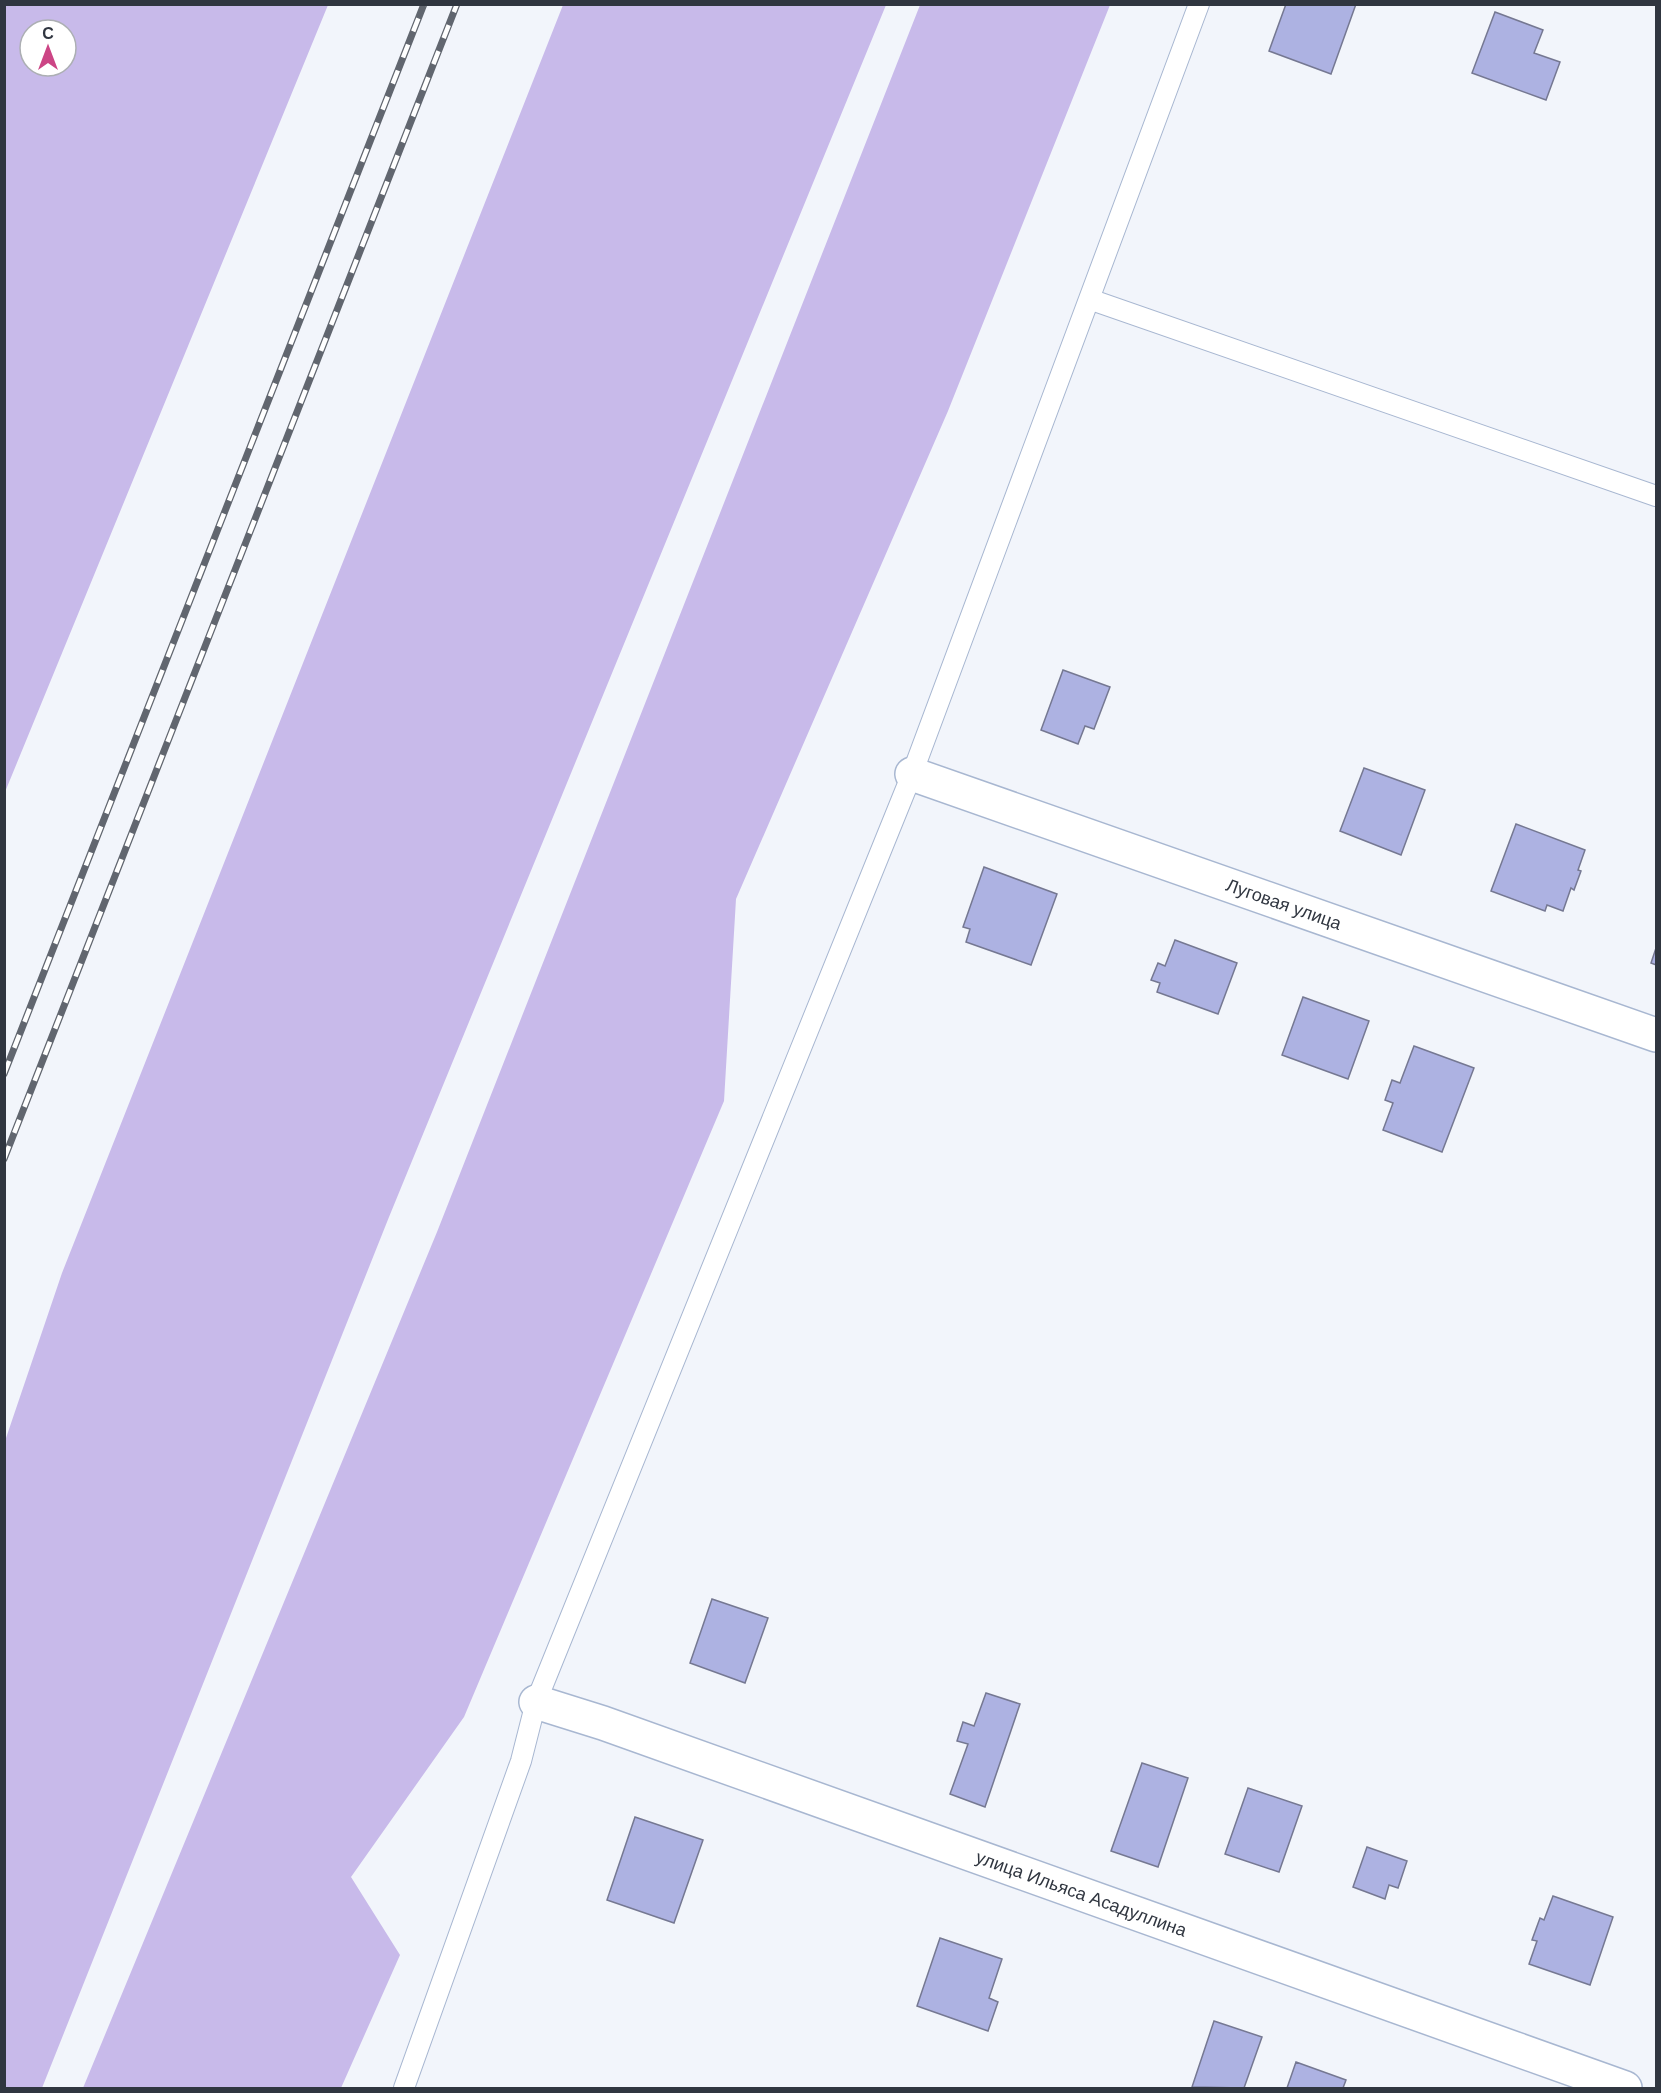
<svg xmlns="http://www.w3.org/2000/svg" width="1661" height="2093" font-family="Helvetica,sans-serif">
<rect width="100%" height="100%" fill="#f2f5fb"/>
<path fill="#c8baea" fill-rule="evenodd" d="M 5,4 L 328,5 L 5,792 L 4,5 ZM 30,30 L 66,30 L 66,66 L 30,66 Z
M 563,5 L 886,5 L 389,1217 L 42,2088 L 5,2088 L 5,1441 L 62,1273 Z
M 920,5 L 1110,5 L 948,411 L 736,899 L 724,1101 L 464,1717 L 351,1877 L 400,1955 L 341,2088 L 83,2088 L 437,1232 Z"/>
<path fill="#adb2e2" stroke="#757892" stroke-width="1.5" d="M 1286,4 L 1356,4 L 1331,74 L 1269,51 Z
M 1495,12 L 1543,30 L 1534,53 L 1560,62 L 1546,100 L 1472,73 Z
M 1063,670 L 1110,687 L 1094,729 L 1085,726 L 1078,744 L 1041,730 Z
M 1364,768 L 1425,790 L 1401,855 L 1340,831 Z
M 1516,824 L 1585,850 L 1578,870 L 1581,871 L 1574,890 L 1571,888 L 1563,911 L 1547,905 L 1545,911 L 1491,891 Z
M 984,867 L 1057,894 L 1031,965 L 966,942 L 970,929 L 963,927 Z
M 1175,940 L 1237,963 L 1218,1014 L 1157,992 L 1160,983 L 1151,980 L 1158,963 L 1165,966 Z
M 1656,948 L 1656,965 L 1651,963 Z
M 1303,997 L 1369,1021 L 1348,1079 L 1282,1055 Z
M 1414,1046 L 1474,1068 L 1442,1152 L 1383,1130 L 1393,1103 L 1385,1100 L 1392,1080 L 1400,1083 Z
M 712,1599 L 768,1618 L 745,1683 L 690,1663 Z
M 986,1693 L 1020,1704 L 985,1807 L 950,1794 L 968,1744 L 957,1741 L 963,1722 L 974,1726 Z
M 1142,1763 L 1188,1778 L 1158,1867 L 1111,1851 Z
M 1248,1788 L 1302,1806 L 1279,1872 L 1225,1854 Z
M 635,1817 L 703,1840 L 674,1923 L 607,1900 Z
M 1367,1847 L 1407,1861 L 1398,1888 L 1389,1885 L 1385,1899 L 1353,1887 Z
M 1553,1896 L 1613,1917 L 1590,1985 L 1529,1964 L 1537,1941 L 1532,1940 L 1540,1918 L 1544,1920 Z
M 940,1938 L 1002,1959 L 989,1998 L 998,2002 L 988,2031 L 917,2006 Z
M 1214,2021 L 1262,2037 L 1244,2088 L 1192,2087 Z
M 1296,2062 L 1346,2080 L 1343,2088 L 1287,2088 Z"/>
<g fill="none" stroke-linecap="round" stroke-linejoin="round">
<g stroke="#a8b7d1" stroke-width="22">
<path id="service" d="M 1089,299 L 1656,496
M 404,2088 L 521,1761 L 536,1702 L 912,774 L 1199,4"/>
</g>
<g stroke="#a8b7d1" stroke-width="36">
<g id="minor">
<path id="s1" d="M 912,774 L 1656,1035"/>
<path id="s2" d="M 536,1702 L 603,1723 L 1625,2088"/>
</g>
</g>
<use href="#service" stroke="#fff" stroke-width="20"/>
<use href="#minor" stroke="#fff" stroke-width="33"/>
<g stroke="#61666f" stroke-width="7">
<path id="rail" d="M 4,1074 L 424,4
M 4,1159 L 457,4"/>
</g>
<use href="#rail" stroke="#fff" stroke-width="4.5" stroke-dasharray="14" stroke-linecap="butt"/>
</g>
<g text-anchor="middle" dominant-baseline="central" stroke-width="4.5" stroke-linejoin="round" paint-order="stroke">
<g font-size="18" fill="#303640" stroke="#fff">
<text stroke="none"><textPath href="#s1" startOffset="394">Луговая улица</textPath></text>
<text stroke="none"><textPath href="#s2" startOffset="578">улица Ильяса Асадуллина</textPath></text>
</g>
</g>
<rect width="1661" height="2093" fill="none" stroke="#303640" stroke-width="12"/>
<g transform="translate(48 48)"><circle r="28" fill="#ffffff" stroke="#acafb3" stroke-width="1.5"/>
<path d="M0-4.5L10 22L0 15L-10 22Z" fill="#cc4585"/>
<text y="-9" font-size="16" font-weight="bold" text-anchor="middle" fill="#303640">С</text>
</g>
</svg>
